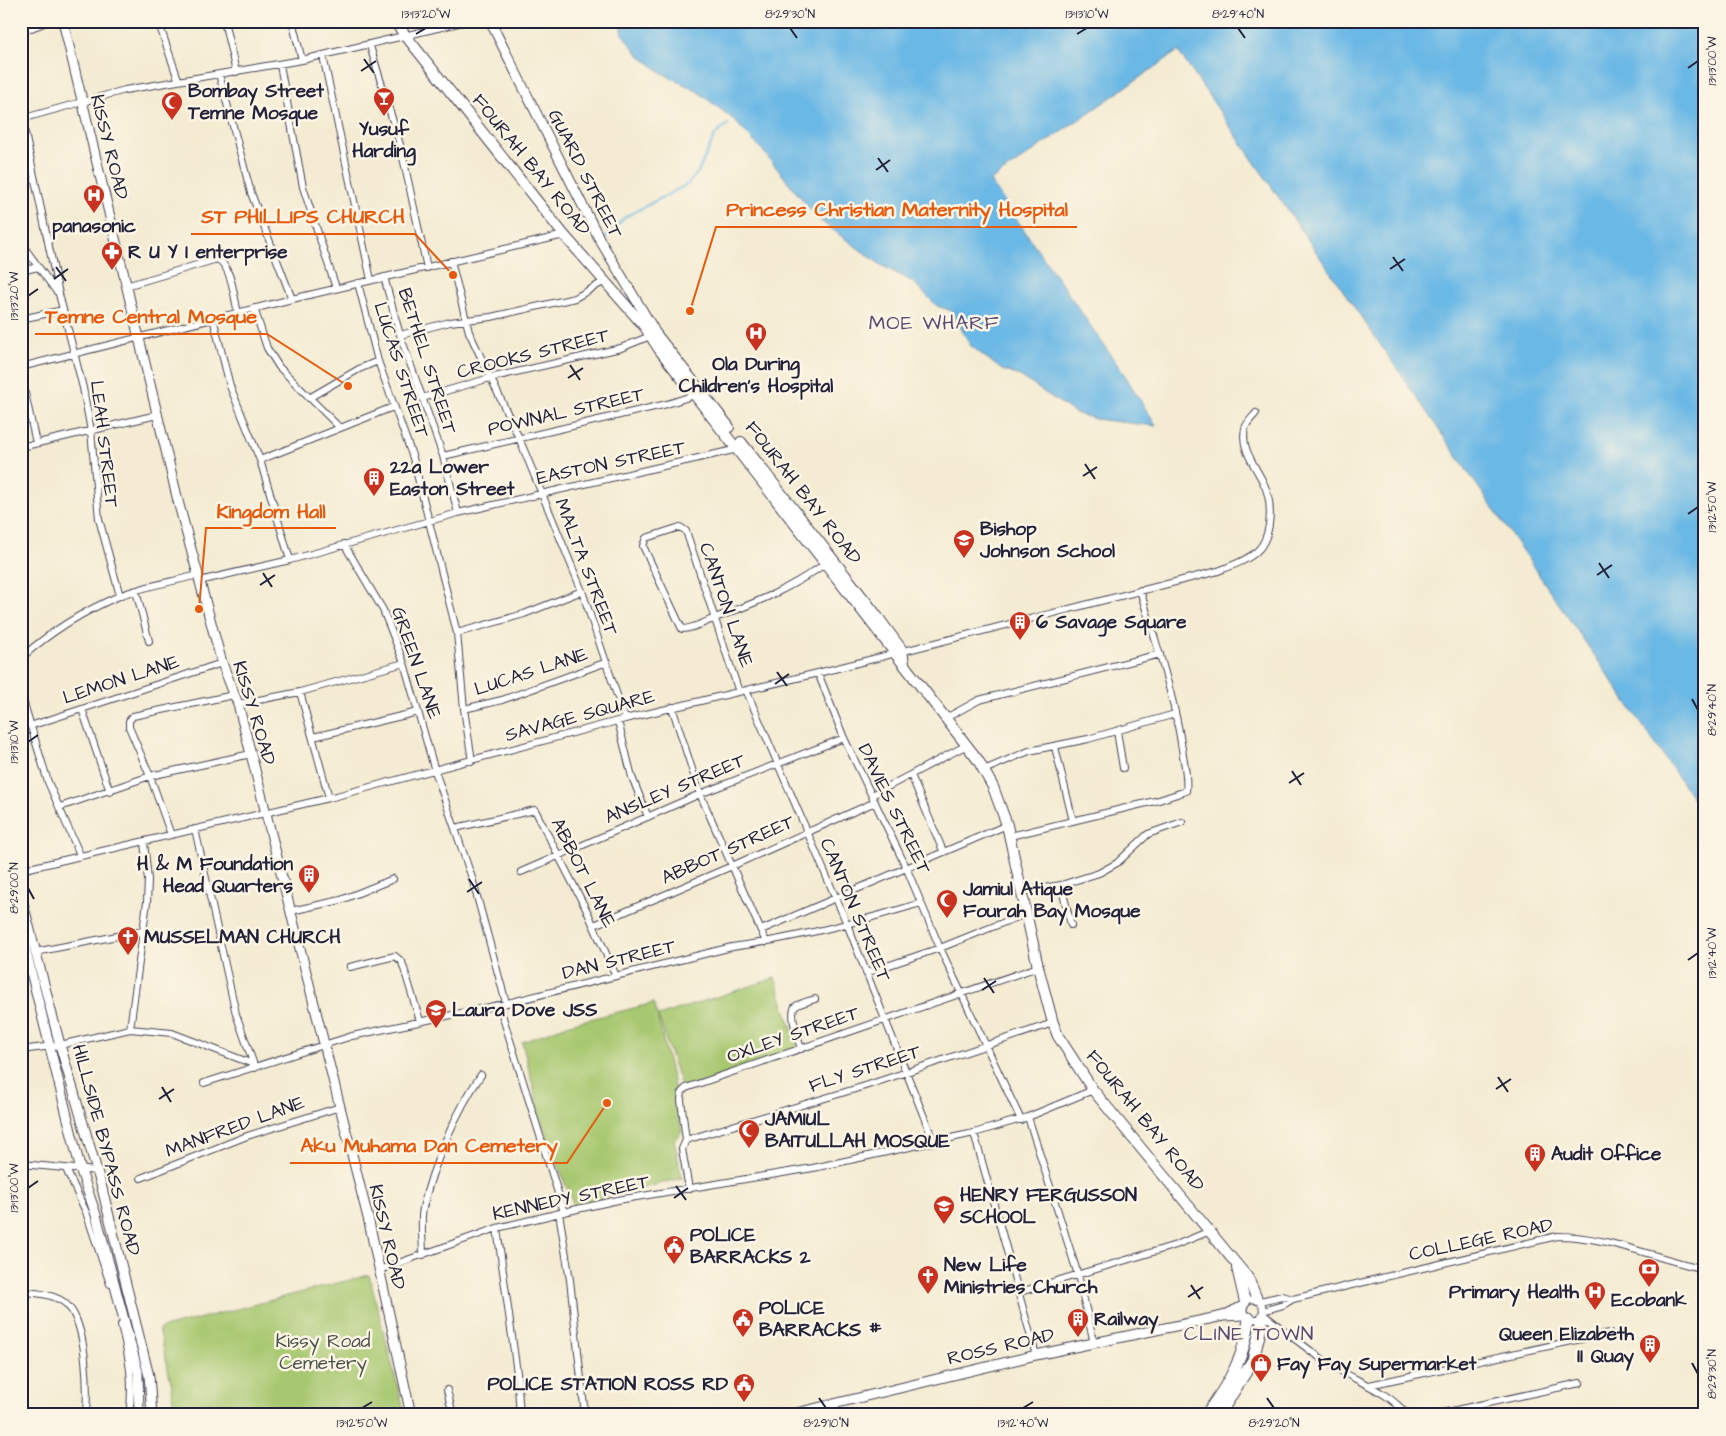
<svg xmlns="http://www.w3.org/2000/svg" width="1726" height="1436" font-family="'Architects Daughter',sans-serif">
<rect width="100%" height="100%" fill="#fcf5e5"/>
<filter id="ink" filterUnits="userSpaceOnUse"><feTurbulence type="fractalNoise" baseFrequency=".02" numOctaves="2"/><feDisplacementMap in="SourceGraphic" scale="10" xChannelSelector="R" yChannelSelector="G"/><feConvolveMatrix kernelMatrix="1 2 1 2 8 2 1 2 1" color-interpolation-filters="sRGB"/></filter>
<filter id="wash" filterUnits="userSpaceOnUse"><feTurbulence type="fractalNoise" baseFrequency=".0096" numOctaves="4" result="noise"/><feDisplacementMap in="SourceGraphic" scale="20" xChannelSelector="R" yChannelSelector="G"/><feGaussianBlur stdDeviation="1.12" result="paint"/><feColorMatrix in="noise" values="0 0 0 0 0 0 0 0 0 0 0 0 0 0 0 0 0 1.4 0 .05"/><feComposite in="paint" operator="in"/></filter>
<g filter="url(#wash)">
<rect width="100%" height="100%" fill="#f4ebd2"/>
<path fill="#a7c870" stroke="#647556" d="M 775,978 L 799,1051 L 682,1089 L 658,1016 Z
M 654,1003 L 673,1081 L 682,1132 L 674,1140 L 682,1178 L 574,1206 L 543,1126 L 522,1042 L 570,1024 Z
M 369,1275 L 405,1415 L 174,1415 L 172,1386 L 159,1329 Z"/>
<path fill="#6bb8e5" stroke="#466d90" d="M 621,21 L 1705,21 L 1705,816 L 1178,51 L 990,181 L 1126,377 L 1156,426 L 1095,419 L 1075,413 L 1020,376 L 1002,370 L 970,345 L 952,311 L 937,306 L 913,282 L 881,265 L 818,219 L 763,151 L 733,119 L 697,91 L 662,73 L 639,55 L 623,35 Z"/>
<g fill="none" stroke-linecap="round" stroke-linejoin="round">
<path stroke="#6bb8e5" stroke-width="2.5" d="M 602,241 L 625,217 L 688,184 L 698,172 L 715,135 L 728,124"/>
</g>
</g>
<g filter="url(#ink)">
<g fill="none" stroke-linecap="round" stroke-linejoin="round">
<g stroke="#424052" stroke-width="8">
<path id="street" d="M 158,21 L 178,79
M 224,21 L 236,72
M 292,21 L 302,60
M 21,32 L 49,21
M 370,46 L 401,148 L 427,268
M 323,56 L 371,280
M 280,65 L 303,187 L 336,288
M 219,74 L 251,193 L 292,299
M 21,119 L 125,90 L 302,60 L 467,21
M 22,119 L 59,294 L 83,388 L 91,431 L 99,519 L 120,596
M 21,243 L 56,291
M 451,261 L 469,332 L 519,438 L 582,591 L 625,719
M 21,271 L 38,267
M 384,277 L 400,335 L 443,456 L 458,513
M 358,283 L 378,361 L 413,458 L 457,633 L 464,709 L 472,761
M 126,286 L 217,259 C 232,266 234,298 238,313
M 254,308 L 267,348 L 279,367 L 339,427
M 213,318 L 230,386 L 260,460 L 290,560
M 21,319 L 63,310
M 400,335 L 450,322 L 491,317 L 575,298 L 605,281
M 21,367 L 292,299 L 564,235
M 21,375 L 36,443
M 309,398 L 359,369 L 378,361
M 422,398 L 490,378 L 621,348 L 650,336
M 21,447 L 157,415
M 443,456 L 667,404 L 695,395
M 260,460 L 393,407
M 344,544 L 383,610 L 404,663 L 435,771 L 472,878 L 506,1003
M 199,581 L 290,560 L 458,513 L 738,449
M 136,591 L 149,641
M 457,633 L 524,614 L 582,591
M 21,658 C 50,632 84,611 119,596 C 144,586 172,582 198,575
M 818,673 L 844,738 L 906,867 L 940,948 L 1021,1120
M 746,690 L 847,924 L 934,1142
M 300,692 L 329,798
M 739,692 L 686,531 L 680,527 L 646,538 L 643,546 L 682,629 C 693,629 705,622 715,618 C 758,602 788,590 826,563
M 21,694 L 48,782 L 80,855
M 238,704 L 300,692 L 404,663
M 672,707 L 700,794 L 766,942
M 82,709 L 110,792
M 464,709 L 502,700 L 607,662
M 946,718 L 979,700 L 1160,654
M 618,721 L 632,777 L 648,817
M 30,726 L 222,663
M 1117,731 L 1123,768
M 313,737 L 418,712
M 1055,747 L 1073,821
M 984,770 L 1029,751 L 1088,739 L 1175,714
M 911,775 L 943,851
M 872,795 L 967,745
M 60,807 L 150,776 L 251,754
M 455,828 L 535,810 L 587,911 L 616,976
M 195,829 L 236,1014 L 255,1068
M 171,835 L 150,776 L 129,727 L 129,721 L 133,716 L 234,695
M 1010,836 L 1159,800 L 1186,791 C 1188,777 1184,763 1182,749 C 1174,695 1156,643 1140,590
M 21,850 L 27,868
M 21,870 L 329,798 L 625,719 L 818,673 L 1218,571 C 1231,566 1246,561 1256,552 C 1273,537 1273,501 1263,482 C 1256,467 1240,448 1245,429 C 1246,423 1252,418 1256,413
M 521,872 L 700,794 L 844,738
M 1061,885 L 1071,925
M 1022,892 L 1061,885 L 1099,873 L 1117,863 L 1148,834 L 1182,822
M 291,911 L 341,900 L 393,879
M 594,925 L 732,866 L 875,802
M 761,930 L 1007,825
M 35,952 L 143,931
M 350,967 L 395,956 L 402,962 L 420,1021
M 866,973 L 940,948 L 1027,913
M 499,1005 L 564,1212
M 130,1029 L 147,902 L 148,880 L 144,842
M 801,1049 C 799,1041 788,1012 796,1006 C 800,1003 809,1001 815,999
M 21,1050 L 60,1045 L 130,1029 L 172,1033 L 253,1064
M 204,1083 L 352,1036 L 499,1005 L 732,947 C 796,938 859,922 921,903
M 1028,1117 L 1078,1275 L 1094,1343
M 974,1133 L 1036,1355
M 686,1140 L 865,1086 L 1053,1023
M 21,1164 L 97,1171
M 66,1169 L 86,1212 L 110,1284
M 141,1178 L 247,1136 L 340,1107
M 689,1189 L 682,1149 L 686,1140 L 681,1100 L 682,1092 L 686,1088 L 1038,967
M 559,1213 L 570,1280 L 585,1415
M 497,1228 L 517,1373 L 520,1415
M 423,1255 C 423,1240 420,1223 423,1208 C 432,1166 457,1110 481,1075
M 379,1270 L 497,1228 L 564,1212 L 618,1200 L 813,1168 L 974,1133 L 1028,1117 L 1093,1090
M 21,1292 C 36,1293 58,1294 68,1306 C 87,1326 88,1389 86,1415
M 1020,1292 L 1176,1245 L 1210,1231
M 1255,1299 L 1262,1304 L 1263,1311 L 1261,1316 L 1263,1318 L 1250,1320 L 1244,1315 L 1243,1306 L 1247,1300 Z
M 1260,1301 L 1282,1296 L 1293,1299
M 1263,1311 L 1283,1305 L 1293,1299 L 1557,1236 C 1608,1236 1656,1259 1705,1269
M 1263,1314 C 1286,1332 1309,1351 1334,1367 C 1360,1383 1388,1391 1407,1415
M 121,1325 C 129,1357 134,1382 129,1415
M 1369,1385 L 1609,1333
M 447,1390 L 453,1415
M 1433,1415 L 1580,1383"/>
</g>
<g stroke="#424052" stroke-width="11">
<path id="secondary" d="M 63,21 L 179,505 L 222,663 L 238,704 L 251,754 L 369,1222 L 411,1415
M 490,21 L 601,242 L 653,328 L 655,333 L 652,335
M 21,896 L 60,1045 L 102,1188 L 149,1376 L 152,1415
M 21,932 L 81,1171 L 96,1215 L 138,1372 L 139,1415
M 1223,1316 L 1243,1306
M 788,1415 L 1036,1355 L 1223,1316 L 1244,1315"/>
</g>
<g stroke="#424052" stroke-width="12">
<path id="primary" d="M 394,21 L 564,235 L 645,327 L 655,333 L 729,427
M 645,327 L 659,349 L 978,760 L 993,787 L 1007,825 L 1038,967 L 1053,1023 L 1058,1036 L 1093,1090 L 1248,1278 L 1257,1299
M 741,442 L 874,612 L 902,650 L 904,663
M 1237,1268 L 1245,1302"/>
</g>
<g stroke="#424052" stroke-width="13">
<path id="highway" d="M 1206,1415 C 1228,1385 1246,1356 1249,1318
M 1219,1415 L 1253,1360 L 1263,1318"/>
</g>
<use href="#street" stroke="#fff" stroke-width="6"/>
<use href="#secondary" stroke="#fff" stroke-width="9"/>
<use href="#primary" stroke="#fff" stroke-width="10"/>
<use href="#highway" stroke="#fff" stroke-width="11"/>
</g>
</g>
<path fill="none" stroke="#22223b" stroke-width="2" d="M 790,28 L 797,38M 1238,28 L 1245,38M 416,34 L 426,28M 1077,34 L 1087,28M 364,59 L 374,73M 1688,68 L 1698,61M 361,71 L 376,61M 878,158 L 888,172M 876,170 L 890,160M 1393,257 L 1403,271M 56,267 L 66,281M 1390,269 L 1405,259M 54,279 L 68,269M 28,296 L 38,289M 570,365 L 580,380M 568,378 L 583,368M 1085,464 L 1095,479M 1083,476 L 1097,467M 1688,514 L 1698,507M 1599,563 L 1609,578M 263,573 L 272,587M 1597,575 L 1612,565M 260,585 L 275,575M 777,672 L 787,686M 775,684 L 789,674M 1692,699 L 1698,710M 28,742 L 38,735M 1292,771 L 1301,785M 1289,783 L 1304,773M 469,879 L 479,894M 28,888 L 34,899M 467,892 L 482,882M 1688,960 L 1698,953M 984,978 L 994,993M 982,990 L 996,981M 1498,1077 L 1508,1092M 162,1087 L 171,1102M 1496,1089 L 1511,1079M 159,1099 L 174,1089M 676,1186 L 686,1200M 28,1188 L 38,1181M 674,1198 L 688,1188M 1191,1285 L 1200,1299M 1188,1297 L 1203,1287M 1692,1363 L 1698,1374M 819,1398 L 826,1408M 1267,1398 L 1274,1408M 362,1408 L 372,1402M 1023,1408 L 1033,1402"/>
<defs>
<g id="bar-pin" transform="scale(1.125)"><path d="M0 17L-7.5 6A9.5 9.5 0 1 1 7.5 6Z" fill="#c8321e" stroke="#fcf5e5"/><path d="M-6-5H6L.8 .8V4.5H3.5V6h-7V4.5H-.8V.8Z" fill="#fff"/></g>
<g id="mosque-pin" transform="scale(1.125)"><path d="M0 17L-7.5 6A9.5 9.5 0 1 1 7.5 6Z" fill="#c8321e" stroke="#fcf5e5"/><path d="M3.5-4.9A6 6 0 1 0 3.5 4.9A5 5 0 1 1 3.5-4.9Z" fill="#fff"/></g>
<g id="hospital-pin" transform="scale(1.125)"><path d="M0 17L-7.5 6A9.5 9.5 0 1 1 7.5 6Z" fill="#c8321e" stroke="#fcf5e5"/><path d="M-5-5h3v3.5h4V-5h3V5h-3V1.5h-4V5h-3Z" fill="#fff"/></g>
<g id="pharmacy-pin" transform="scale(1.125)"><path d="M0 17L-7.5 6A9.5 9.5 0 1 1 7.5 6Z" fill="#c8321e" stroke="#fcf5e5"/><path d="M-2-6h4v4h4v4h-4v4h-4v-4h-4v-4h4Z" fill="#fff"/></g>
<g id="building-pin" transform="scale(1.125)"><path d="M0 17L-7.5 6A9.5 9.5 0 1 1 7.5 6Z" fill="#c8321e" stroke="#fcf5e5"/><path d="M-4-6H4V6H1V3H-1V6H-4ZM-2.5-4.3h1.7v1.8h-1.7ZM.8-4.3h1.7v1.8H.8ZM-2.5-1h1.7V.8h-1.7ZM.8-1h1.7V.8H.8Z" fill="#fff"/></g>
<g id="school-pin" transform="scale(1.125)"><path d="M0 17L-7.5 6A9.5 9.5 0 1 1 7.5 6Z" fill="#c8321e" stroke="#fcf5e5"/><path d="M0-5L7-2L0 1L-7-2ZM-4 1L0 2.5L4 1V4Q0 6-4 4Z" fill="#fff"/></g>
<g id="church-pin" transform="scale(1.125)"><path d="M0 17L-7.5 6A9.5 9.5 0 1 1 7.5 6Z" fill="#c8321e" stroke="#fcf5e5"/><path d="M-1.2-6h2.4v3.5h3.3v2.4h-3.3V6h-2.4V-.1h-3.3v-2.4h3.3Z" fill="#fff"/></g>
<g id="civic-pin" transform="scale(1.125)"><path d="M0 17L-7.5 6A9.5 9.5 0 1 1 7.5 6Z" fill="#c8321e" stroke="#fcf5e5"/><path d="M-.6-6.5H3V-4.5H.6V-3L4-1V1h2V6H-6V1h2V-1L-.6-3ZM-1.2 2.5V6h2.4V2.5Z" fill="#fff"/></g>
<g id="bank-pin" transform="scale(1.125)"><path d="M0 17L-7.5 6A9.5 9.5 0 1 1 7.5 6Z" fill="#c8321e" stroke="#fcf5e5"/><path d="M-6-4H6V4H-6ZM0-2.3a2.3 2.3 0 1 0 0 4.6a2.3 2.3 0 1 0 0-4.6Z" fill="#fff"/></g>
<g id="shop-pin" transform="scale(1.125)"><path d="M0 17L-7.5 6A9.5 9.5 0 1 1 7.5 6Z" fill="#c8321e" stroke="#fcf5e5"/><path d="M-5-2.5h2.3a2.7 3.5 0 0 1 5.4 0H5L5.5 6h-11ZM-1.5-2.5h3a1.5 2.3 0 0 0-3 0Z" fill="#fff"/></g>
</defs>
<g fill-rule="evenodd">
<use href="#bar-pin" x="384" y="98"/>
<use href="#mosque-pin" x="172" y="102"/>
<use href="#hospital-pin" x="94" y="195"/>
<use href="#pharmacy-pin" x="112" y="252"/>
<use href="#hospital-pin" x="756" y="333"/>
<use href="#building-pin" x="374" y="478"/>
<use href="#school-pin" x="964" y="540"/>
<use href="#building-pin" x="1020" y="622"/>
<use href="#building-pin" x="309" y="875"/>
<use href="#mosque-pin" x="947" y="900"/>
<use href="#church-pin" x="128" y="937"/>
<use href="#school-pin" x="436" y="1010"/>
<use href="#mosque-pin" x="749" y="1130"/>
<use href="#building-pin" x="1535" y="1154"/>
<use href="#school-pin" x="944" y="1206"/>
<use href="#civic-pin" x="674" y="1246"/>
<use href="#bank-pin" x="1649" y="1269"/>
<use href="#church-pin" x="928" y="1276"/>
<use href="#hospital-pin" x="1595" y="1292"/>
<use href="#civic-pin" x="743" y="1319"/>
<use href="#building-pin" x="1078" y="1319"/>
<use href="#building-pin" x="1650" y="1345"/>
<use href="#shop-pin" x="1261" y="1364"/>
<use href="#civic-pin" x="744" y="1384"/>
</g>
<g text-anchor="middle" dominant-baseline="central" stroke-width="5" stroke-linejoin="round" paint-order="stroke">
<g font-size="19" font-weight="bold" fill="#22223b" stroke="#fcf5e5" text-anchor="start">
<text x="188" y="91">Bombay Street<tspan x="188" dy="22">Temne Mosque</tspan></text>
<text x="384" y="129" text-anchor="middle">Yusuf<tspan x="384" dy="22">Harding</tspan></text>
<text x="94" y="226" text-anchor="middle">panasonic</text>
<text x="128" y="252">R U Y I enterprise</text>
<text x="756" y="364" text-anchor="middle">Ola During<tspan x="756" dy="22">Children's Hospital</tspan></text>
<text x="390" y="467">22a Lower<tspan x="390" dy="22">Easton Street</tspan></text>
<text x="980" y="529">Bishop<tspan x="980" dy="22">Johnson School</tspan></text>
<text x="1036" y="622">6 Savage Square</text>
<text x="293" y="864" text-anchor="end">H &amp; M Foundation<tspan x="293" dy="22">Head Quarters</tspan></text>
<text x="963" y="889">Jamiul Atique<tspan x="963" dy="22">Fourah Bay Mosque</tspan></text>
<text x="144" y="937">MUSSELMAN CHURCH</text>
<text x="452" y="1010">Laura Dove JSS</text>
<text x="765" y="1119">JAMIUL<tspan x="765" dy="22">BAITULLAH MOSQUE</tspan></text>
<text x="1551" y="1154">Audit Office</text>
<text x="960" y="1195">HENRY FERGUSSON<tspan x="960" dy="22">SCHOOL</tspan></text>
<text x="690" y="1235">POLICE<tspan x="690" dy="22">BARRACKS 2</tspan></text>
<text x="944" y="1265">New Life<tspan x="944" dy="22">Ministries Church</tspan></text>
<text x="1579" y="1292" text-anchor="end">Primary Health</text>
<text x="1649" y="1300" text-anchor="middle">Ecobank</text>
<text x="759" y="1308">POLICE<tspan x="759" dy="22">BARRACKS #</tspan></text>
<text x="1094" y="1319">Railway</text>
<text x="1634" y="1334" text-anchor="end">Queen Elizabeth<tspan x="1634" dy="22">II Quay</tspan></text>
<text x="1277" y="1364">Fay Fay Supermarket</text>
<text x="728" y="1384" text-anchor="end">POLICE STATION ROSS RD</text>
</g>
<g font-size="19" fill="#22223b" stroke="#fcf5e5">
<text transform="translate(109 147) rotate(76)">KISSY ROAD</text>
<text transform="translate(531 165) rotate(51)">FOURAH BAY ROAD</text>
<text transform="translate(585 174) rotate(63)">GUARD STREET</text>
<text transform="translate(533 354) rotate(-14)">CROOKS STREET</text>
<text transform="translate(427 361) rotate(72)">BETHEL STREET</text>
<text transform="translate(401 370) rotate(72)">LUCAS STREET</text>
<text transform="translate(566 412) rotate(-13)">POWNAL STREET</text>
<text transform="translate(104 444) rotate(83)">LEAH STREET</text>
<text transform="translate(611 463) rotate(-12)">EASTON STREET</text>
<text transform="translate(803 493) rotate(52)">FOURAH BAY ROAD</text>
<text transform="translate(586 567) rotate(69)">MALTA STREET</text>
<text transform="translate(726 605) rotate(71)">CANTON LANE</text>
<text transform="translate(416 663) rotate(71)">GREEN LANE</text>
<text transform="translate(531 672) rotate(-18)">LUCAS LANE</text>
<text transform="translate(121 680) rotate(-18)">LEMON LANE</text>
<text transform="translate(254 713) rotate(73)">KISSY ROAD</text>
<text transform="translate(580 716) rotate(-15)">SAVAGE SQUARE</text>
<text transform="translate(675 789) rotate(-23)">ANSLEY STREET</text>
<text transform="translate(894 809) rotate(64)">DAVIES STREET</text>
<text transform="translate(728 850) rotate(-24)">ABBOT STREET</text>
<text transform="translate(583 873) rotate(63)">ABBOT LANE</text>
<text transform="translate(855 910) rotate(67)">CANTON STREET</text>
<text transform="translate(619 960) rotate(-14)">DAN STREET</text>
<text transform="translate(793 1035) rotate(-19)">OXLEY STREET</text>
<text transform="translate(865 1069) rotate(-18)">FLY STREET</text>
<text transform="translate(1145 1121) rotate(51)">FOURAH BAY ROAD</text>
<text transform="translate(235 1127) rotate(-20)">MANFRED LANE</text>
<text transform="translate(106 1150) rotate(75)">HILLSIDE BYPASS ROAD</text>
<text transform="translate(571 1198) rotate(-12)">KENNEDY STREET</text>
<text transform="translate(387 1237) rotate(77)">KISSY ROAD</text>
<text transform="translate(1481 1240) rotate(-12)">COLLEGE ROAD</text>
<text transform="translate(1001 1347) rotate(-13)">ROSS ROAD</text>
</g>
<g font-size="19" fill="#4a544b" stroke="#fcf5e5">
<text x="323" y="1341">Kissy Road<tspan x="323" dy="22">Cemetery</tspan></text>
</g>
<g font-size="20" letter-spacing="1" fill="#584c73" stroke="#fcf5e5">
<text x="934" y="323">MOE WHARF</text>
<text x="1249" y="1334">CLINE TOWN</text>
</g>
</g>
<path fill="none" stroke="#e8590c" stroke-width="2" d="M690 311L716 227H1077M453 275L415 234H191M348 386L267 334H35M199 609L206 528H336M607 1103L567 1163H290"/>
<g fill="#e8590c" stroke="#fcf5e5" stroke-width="2">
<circle cx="690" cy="311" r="5"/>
<circle cx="453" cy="275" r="5"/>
<circle cx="348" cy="386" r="5"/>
<circle cx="199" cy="609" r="5"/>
<circle cx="607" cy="1103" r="5"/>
</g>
<g font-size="20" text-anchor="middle" font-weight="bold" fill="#e8590c" stroke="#fcf5e5" stroke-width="5" stroke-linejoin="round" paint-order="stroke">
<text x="897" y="216">Princess Christian Maternity Hospital</text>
<text x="303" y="223">ST PHILLIPS CHURCH</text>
<text x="151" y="323">Temne Central Mosque</text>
<text x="271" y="518">Kingdom Hall</text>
<text x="429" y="1152">Aku Muhama Dan Cemetery</text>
</g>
<rect width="1726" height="1436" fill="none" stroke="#fcf5e5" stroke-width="55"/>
<rect x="28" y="28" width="1670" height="1380" fill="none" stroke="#22223b" stroke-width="2"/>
<g font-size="12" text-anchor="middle" fill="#22223b">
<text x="426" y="18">13°13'20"W</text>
<text x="790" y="18">8°29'30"N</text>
<text x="1087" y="18">13°13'10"W</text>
<text x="1238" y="18">8°29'40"N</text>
<text transform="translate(1712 61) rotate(-90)" y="4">13°13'00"W</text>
<text transform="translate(14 296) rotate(-90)" y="4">13°13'20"W</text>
<text transform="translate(1712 507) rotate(-90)" y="4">13°12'50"W</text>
<text transform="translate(1712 710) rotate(-90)" y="4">8°29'40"N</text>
<text transform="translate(14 742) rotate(-90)" y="4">13°13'10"W</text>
<text transform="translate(14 888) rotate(-90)" y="4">8°29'00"N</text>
<text transform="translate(1712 953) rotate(-90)" y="4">13°12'40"W</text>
<text transform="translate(14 1188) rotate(-90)" y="4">13°13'00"W</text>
<text transform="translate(1712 1374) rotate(-90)" y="4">8°29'30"N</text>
<text x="362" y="1427">13°12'50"W</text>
<text x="826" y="1427">8°29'10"N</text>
<text x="1023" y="1427">13°12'40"W</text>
<text x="1274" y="1427">8°29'20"N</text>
</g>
</svg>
